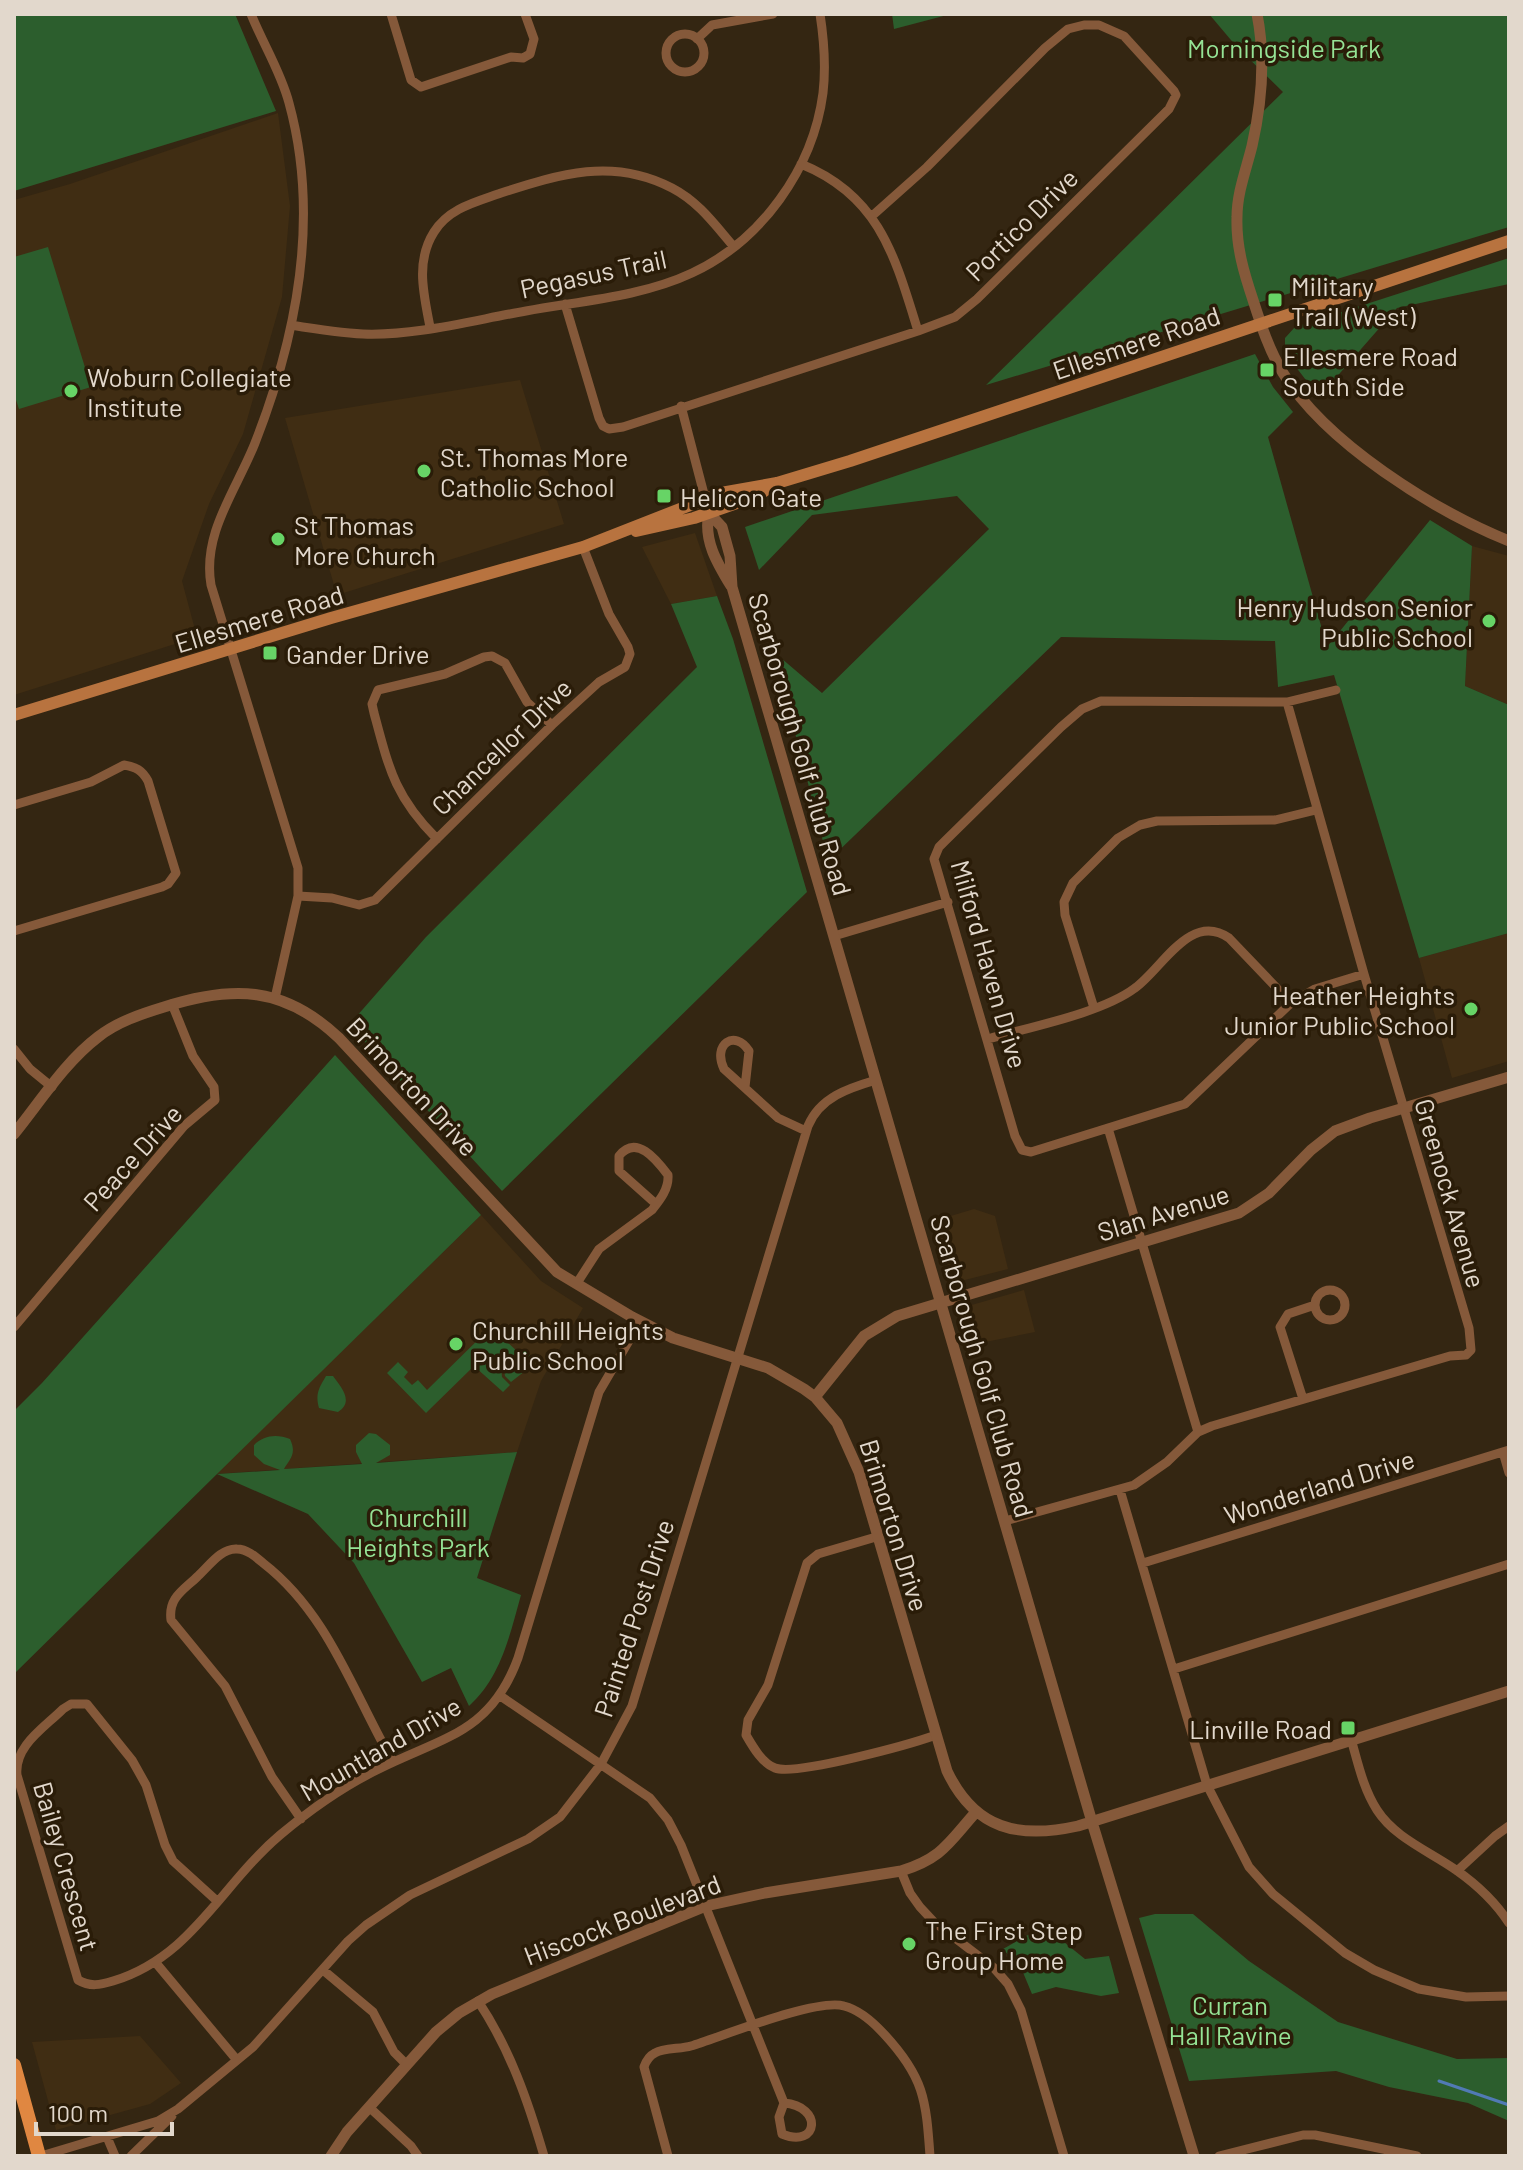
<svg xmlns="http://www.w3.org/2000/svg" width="1523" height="2170" font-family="Barlow,sans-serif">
<rect width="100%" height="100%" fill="#342612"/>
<path fill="#402d13" d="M 278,113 L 290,206 L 282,297 L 243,434 L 209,504 L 182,581 L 197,637 L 14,695 L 14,200 L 70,184 Z
M 520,380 L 564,524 L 337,595 L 285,418 Z
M 695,533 L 717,596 L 671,604 L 642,547 Z
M 1472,546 L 1509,556 L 1509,705 L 1465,686 Z
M 1509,933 L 1509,1061 L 1452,1078 L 1419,958 Z
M 974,1209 L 995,1216 L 1008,1269 L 953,1283 L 934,1221 Z
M 481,1215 L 541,1281 L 583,1308 L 541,1381 L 517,1452 L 216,1474 Z
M 1024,1290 L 1035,1332 L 970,1345 L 961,1308 Z
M 140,2036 L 181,2083 L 150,2104 L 56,2130 L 32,2042 Z"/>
<path fill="#2c5e2d" d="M 14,14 L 235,14 L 276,111 L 14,191 Z
M 892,14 L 951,14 L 894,29 Z
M 1209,14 L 1509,14 L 1509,227 L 986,385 L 1283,92 L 1236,46 Z
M 48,247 L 91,387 L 19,409 L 14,394 L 14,257 Z
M 1509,258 L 1509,284 L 1397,308 L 1319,397 L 1292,362 L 1285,347 L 1285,338 L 1295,327 Z
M 1255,354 L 1273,387 L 1293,412 L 1268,437 L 1327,647 L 1430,520 L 1472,546 L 1465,686 L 1509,705 L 1509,933 L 1419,958 L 1334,675 L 1278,687 L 1275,641 L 1061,637 L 828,861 L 793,725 L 781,658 L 822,693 L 989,529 L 957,496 L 812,515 L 759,570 L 745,527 Z
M 717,596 L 733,639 L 807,892 L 502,1191 L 349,1025 L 426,937 L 697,667 L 671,604 Z
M 335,1055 L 481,1215 L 217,1474 L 280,1470 L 264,1464 L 254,1455 L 254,1445 C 264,1435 277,1434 290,1439 C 297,1454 290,1459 284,1469 L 362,1464 L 356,1452 L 356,1445 L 369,1433 L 376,1434 L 390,1445 L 390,1455 L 376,1463 L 517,1452 L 477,1578 L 521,1595 C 510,1634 501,1678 469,1706 L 451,1668 L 422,1682 L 354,1563 L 308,1514 L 217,1474 L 14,1674 L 14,1411 L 42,1383 Z
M 491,1327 L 520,1354 L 525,1350 L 536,1362 L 528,1369 L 517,1359 L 500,1355 L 502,1377 L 510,1385 L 503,1392 L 474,1366 L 426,1413 L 387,1373 L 398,1362 L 408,1372 L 404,1377 L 412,1385 L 418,1380 L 427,1390 Z
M 502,1357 L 517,1362 L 525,1371 L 511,1382 L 505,1376 Z
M 326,1376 L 333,1376 C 342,1388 354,1402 338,1412 L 319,1408 C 315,1394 319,1388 326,1376 Z
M 1155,1914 L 1193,1914 L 1249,1961 L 1338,2022 L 1457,2059 L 1509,2058 L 1509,2121 L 1468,2103 L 1389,2087 L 1336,2071 L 1189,2081 L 1139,1918 Z
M 1044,1926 L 1085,1959 L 1109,1956 L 1119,1993 L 1101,1996 L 1056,1987 L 1032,1994 L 1022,1970 L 1003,1949 Z"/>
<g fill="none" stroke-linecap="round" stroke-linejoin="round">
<path stroke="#517ab4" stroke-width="3" d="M 1439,2081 L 1509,2105"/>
<path stroke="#85593a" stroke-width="9" d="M 251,14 C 263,44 281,72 289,103 C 320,216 297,336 255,443 C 237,489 202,533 211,585 L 298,868 L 298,896 L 275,998
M 391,14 L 411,80 L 421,87 L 511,57 L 523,58 L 530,54 L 534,39 L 525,14
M666 53a19 19 0 1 1 38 0a19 19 0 1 1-38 0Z
M 697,39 L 712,25 L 773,14
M 801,164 C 880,196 895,257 918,331
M 565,304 L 599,418 L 603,426 L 609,429 L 623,427 L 918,331 L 955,317 L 977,299 L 1169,109 L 1176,95 L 1174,91 L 1124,36 L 1099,25 L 1084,25 L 1068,29 L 1045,48 L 927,167 L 872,216
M 291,325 C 315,329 339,333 363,334 C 416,336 474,320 526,311 C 580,301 641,297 692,273 C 761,241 813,169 823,93 C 826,67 824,40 820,14
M 430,327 C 424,295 415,262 434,232 C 449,208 476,202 501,193 C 560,174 613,157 672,188 C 699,202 715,225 734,247
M 681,406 L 705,498
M 1336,690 L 1287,702 L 1101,701 L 1082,709 L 1061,727 L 946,840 L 939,847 L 934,859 L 1015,1136 L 1022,1150 L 1031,1152 L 1185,1104 L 1291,1003 L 1315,989 L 1364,974
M 14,805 L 91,782 L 124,765 C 136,767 142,770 148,781 L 176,873 L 168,884 L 162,887 L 14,931
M 437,839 C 395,797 389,769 374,713 L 372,704 L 378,690 L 445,674 L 484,657 L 492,656 L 505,663 L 527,702 L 552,725
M 298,896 L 332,898 L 359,905 L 375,900 L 552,725 L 599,682 L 625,667 L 630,654 L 628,647 L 609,614 L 583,547
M 834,936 L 948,902
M 1094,1008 L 1065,915 L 1064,902 L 1073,883 L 1118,838 L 1140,825 L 1157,821 L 1275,820 L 1316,810
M 988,1039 C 1030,1027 1102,1013 1135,988 C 1162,969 1190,911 1229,938 L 1291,1003
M 14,1049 L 30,1069 L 52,1087
M 745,1087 L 749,1051 C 735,1029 712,1044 724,1069 L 778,1118 L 806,1131
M 1108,1128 L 1198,1432
M 577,1283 L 599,1249 L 652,1210 C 660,1200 669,1189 668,1175 C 656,1159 636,1134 619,1156 L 619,1171 L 656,1204
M1315 1305a15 15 0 1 1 30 0a15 15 0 1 1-30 0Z
M 14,1327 L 184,1126 L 215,1100 L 214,1087 L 193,1056 L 172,1004
M 1303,1399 L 1280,1327 L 1288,1314 L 1315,1305
M 1503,1452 L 1509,1473
M 1120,1490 L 1207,1785 L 1249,1867 L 1273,1894 L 1345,1953 L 1374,1970 L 1419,1989 L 1466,1997 L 1509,1996
M 1005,1521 L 1134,1485 L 1167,1462 L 1198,1432 L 1212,1426 L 1450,1356 L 1466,1355 L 1471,1350 L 1469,1328 L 1364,974 L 1287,702
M 876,1537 L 818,1554 L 807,1563 L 768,1685 L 748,1720 L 746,1735 C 753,1747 762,1763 775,1768 C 796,1776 911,1744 936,1735
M 1143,1563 L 1509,1450
M 1174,1669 L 1509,1564
M 499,1695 L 650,1798 L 668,1820 L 681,1845 L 784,2103 L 779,2117 L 782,2134 C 819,2149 823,2106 784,2103
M 1351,1739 C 1358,1763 1363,1788 1377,1810 C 1395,1838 1429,1851 1456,1870 C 1476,1884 1496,1903 1509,1923
M 301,1819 L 272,1777 L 225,1686 L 171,1620 C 168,1597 184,1590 198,1576 C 209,1566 221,1548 237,1549 C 247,1549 256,1557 263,1563 C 329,1614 353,1693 393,1762
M 901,1871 L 910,1893 L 920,1907 L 934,1922 L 993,1967 L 1008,1984 L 1021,2010 L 1064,2156
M 1457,1871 L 1495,1836 L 1509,1826
M 217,1901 L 173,1861 L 165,1845 L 146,1785 L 132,1760 L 87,1704 L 71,1704 L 63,1709 C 44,1728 14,1746 17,1775 L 78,1980 C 90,1987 100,1985 113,1981 C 192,1957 220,1886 280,1835 C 311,1809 345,1785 381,1768 C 444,1737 491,1732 518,1658 L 599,1392 L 640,1322
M 156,1963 L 236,2059
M 323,1970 L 373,2012 L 394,2052 L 406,2064
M 478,2001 C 510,2049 528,2101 544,2156
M 370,2108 L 411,2146 L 418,2156
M 107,2137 L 115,2156
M 41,2156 L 158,2121 L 178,2109 L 253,2047 L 348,1941 L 366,1925 L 410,1895 L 528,1839 L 560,1817 L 601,1764 L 632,1706 L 808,1126 C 820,1097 849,1088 876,1080
M 131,2156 L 172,2116
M 668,2156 L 644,2067 C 646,2061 649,2056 655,2053 C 663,2048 681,2049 691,2046 C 723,2036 817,1998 844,2006 C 860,2010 873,2022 884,2034 C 924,2077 926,2099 930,2156
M 1219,2156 L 1303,2135 L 1315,2135 L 1417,2156"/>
<path stroke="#85593a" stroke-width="11" d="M 1257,14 C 1266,59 1262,102 1252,146 C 1246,170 1237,193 1237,217 C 1236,247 1244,273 1253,300 C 1261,325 1269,350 1283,373 C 1326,443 1433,510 1509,541
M 705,498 L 709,513 L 722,527 L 730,556 L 732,587 L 746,635 L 1092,1822 L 1194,2156
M 709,513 C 703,540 717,563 731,586
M 14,1134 C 40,1102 65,1062 98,1037 C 117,1022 141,1014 164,1007 C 233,985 284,986 339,1038 L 557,1272 L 632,1317 L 673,1338 L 768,1368 L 804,1389 L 815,1397 L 837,1423 L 859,1472 L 947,1771 C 975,1830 1019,1839 1078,1826 L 1509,1691
M 815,1397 L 864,1336 L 897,1316 L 1239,1213 L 1269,1193 L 1311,1150 L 1335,1131 L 1370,1118 L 1509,1077
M 331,2156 L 347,2132 L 436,2032 L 459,2013 L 492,1994 L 706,1906 L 765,1893 L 901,1871 C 943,1858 949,1842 976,1812"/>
<path stroke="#b8733f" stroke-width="12" d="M 636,531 L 694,518 L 757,496 L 773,485
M 14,715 L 331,618 L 583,547 L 721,493 L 777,483 L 850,461 L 1509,241"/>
<path stroke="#e08741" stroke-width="14" d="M 14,2065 L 39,2156"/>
</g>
<g fill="#67d466" stroke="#2a1c08" stroke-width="3">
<rect x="1267" y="292" width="16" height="16" rx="4"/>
<rect x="1259" y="362" width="16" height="16" rx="4"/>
<circle cx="71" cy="391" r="8"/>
<circle cx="424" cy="471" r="8"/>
<rect x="656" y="488" width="16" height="16" rx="4"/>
<circle cx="278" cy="539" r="8"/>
<circle cx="1489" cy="621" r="8"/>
<rect x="262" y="645" width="16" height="16" rx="4"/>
<circle cx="1471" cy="1009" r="8"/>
<circle cx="456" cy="1344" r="8"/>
<rect x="1340" y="1720" width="16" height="16" rx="4"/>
<circle cx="909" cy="1944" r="8"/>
</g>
<g text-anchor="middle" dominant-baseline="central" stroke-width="7" stroke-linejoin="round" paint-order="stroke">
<g font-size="26" fill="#95e395" stroke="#2a1c08">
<text x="1284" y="47">Morningside Park</text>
<text x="418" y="1516">Churchill<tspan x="418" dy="30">Heights Park</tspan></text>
<text x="1230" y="2004">Curran<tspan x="1230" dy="30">Hall Ravine</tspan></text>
</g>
<g font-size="26" fill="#e2d8cc" stroke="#2a1c08">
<text transform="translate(1021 224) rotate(-45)">Portico Drive</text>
<text transform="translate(593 273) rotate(-12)">Pegasus Trail</text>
<text transform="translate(1136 342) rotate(-19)">Ellesmere Road</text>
<text transform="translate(259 618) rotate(-17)">Ellesmere Road</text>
<text transform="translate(801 744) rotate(74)">Scarborough Golf Club Road</text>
<text transform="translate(501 746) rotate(-44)">Chancellor Drive</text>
<text transform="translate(990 964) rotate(74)">Milford Haven Drive</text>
<text transform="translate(413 1086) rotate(47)">Brimorton Drive</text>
<text transform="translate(132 1157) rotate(-48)">Peace Drive</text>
<text transform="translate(1451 1193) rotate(74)">Greenock Avenue</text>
<text transform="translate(1163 1212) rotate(-17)">Slan Avenue</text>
<text transform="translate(983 1366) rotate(74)">Scarborough Golf Club Road</text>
<text transform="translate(1319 1486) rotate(-17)">Wonderland Drive</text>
<text transform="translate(895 1525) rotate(73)">Brimorton Drive</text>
<text transform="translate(633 1618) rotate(-72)">Painted Post Drive</text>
<text transform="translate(380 1748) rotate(-30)">Mountland Drive</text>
<text transform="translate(67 1866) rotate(74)">Bailey Crescent</text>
<text transform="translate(622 1919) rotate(-21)">Hiscock Boulevard</text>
</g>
<g font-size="26" fill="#e2d8cc" stroke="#2a1c08" text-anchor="start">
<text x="1291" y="285">Military<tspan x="1291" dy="30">Trail (West)</tspan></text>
<text x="1283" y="355">Ellesmere Road<tspan x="1283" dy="30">South Side</tspan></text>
<text x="87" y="376">Woburn Collegiate<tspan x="87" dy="30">Institute</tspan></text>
<text x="440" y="456">St. Thomas More<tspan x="440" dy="30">Catholic School</tspan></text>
<text x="680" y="496">Helicon Gate</text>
<text x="294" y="524">St Thomas<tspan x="294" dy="30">More Church</tspan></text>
<text x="1473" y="606" text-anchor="end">Henry Hudson Senior<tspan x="1473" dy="30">Public School</tspan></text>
<text x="286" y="653">Gander Drive</text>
<text x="1455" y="994" text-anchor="end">Heather Heights<tspan x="1455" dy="30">Junior Public School</tspan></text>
<text x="472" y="1329">Churchill Heights<tspan x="472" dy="30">Public School</tspan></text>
<text x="1332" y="1728" text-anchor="end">Linville Road</text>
<text x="925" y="1929">The First Step<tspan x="925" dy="30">Group Home</tspan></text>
</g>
</g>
<rect width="1523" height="2170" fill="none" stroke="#e2d8cc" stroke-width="32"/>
<path d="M36 2122v12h136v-12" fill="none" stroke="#e2d8cc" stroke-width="4"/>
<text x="48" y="2122" font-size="24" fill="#e2d8cc" stroke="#2a1c08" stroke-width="6" paint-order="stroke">100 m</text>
</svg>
